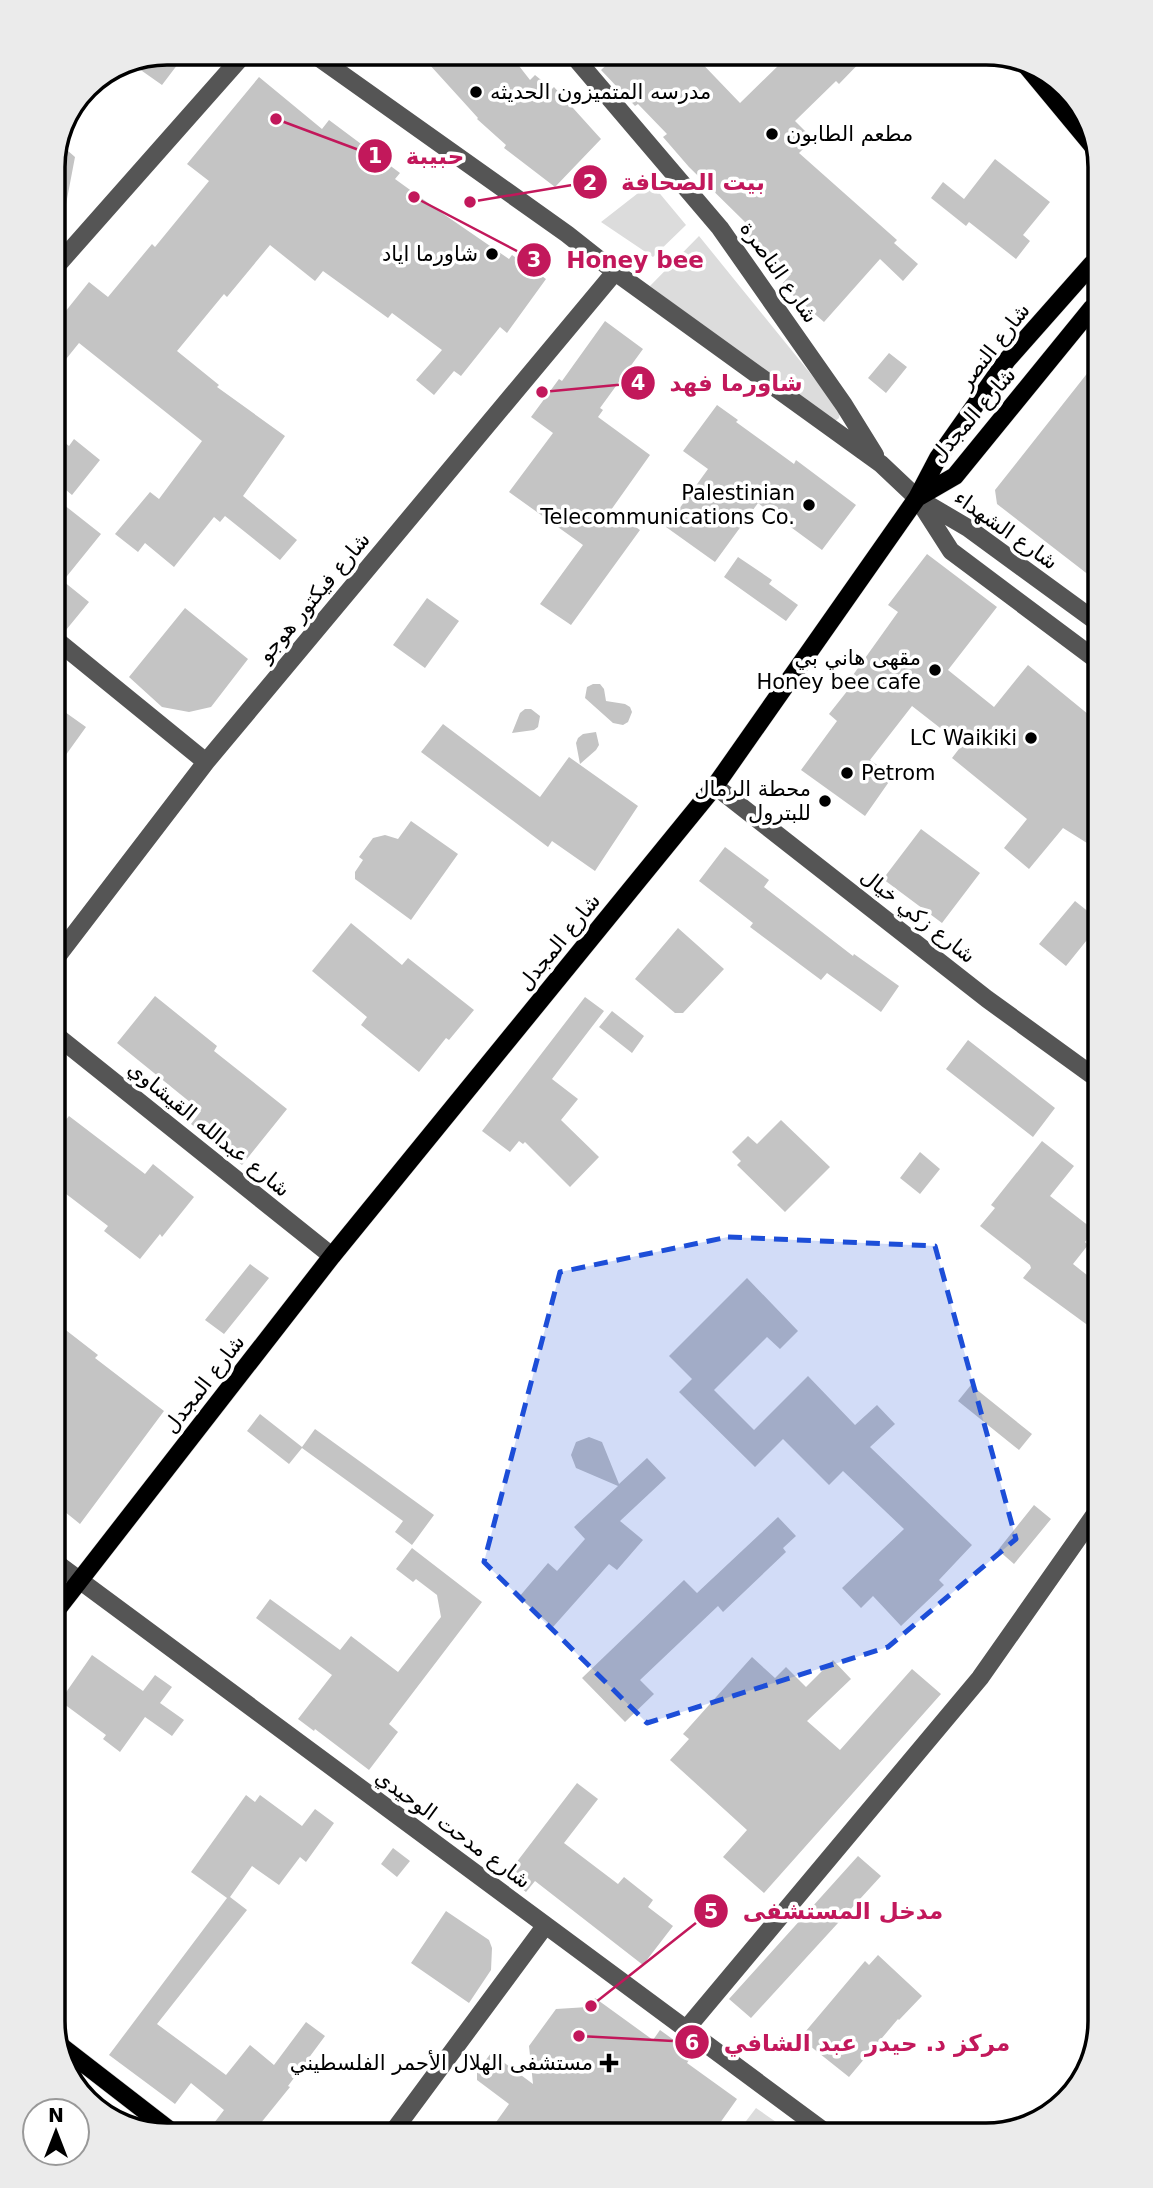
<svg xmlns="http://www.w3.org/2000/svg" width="1153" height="2188" font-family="'DejaVu Sans',Cairo,sans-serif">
<rect width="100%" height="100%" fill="#fff"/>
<path fill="#dcdcdc" d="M 651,183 L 686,225 L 653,257 L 601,222 Z
M 699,236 L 840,410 L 839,418 L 833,423 L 650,286 Z
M 756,2108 L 786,2129 L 740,2129 Z"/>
<path fill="#c4c4c4" d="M 167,52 L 187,52 L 162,85 L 135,66 Z
M 419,53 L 509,53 L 530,80 L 535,75 L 552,89 L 554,87 L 601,139 L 555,187 L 504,148 L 506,145 L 477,119 L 478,118 Z
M 619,53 L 692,53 L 740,103 L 781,63 L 784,66 L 796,53 L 869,53 L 839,84 L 836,81 L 795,121 L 813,139 L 799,153 L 897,240 L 894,243 L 918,264 L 903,281 L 880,259 L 824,322 L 781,285 L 791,274 L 739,228 L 745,222 L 689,167 L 663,137 L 667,134 L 638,104 L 635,106 L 601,70 Z
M 259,77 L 322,129 L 329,120 L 400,173 L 395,179 L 442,213 L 509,259 L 512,255 L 546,279 L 507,333 L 500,327 L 461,376 L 454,371 L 434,395 L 416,380 L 442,350 L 392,313 L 388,318 L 323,271 L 315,281 L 270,245 L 227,297 L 224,294 L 177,351 L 219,385 L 217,387 L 285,436 L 243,496 L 297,540 L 280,560 L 225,516 L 220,522 L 214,517 L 174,567 L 145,543 L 138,552 L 115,534 L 150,492 L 159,499 L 202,441 L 79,343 L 54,374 L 53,327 L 89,282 L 108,297 L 152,244 L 155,247 L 209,181 L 187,164 Z
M 60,144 L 75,157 L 63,220 L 53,219 L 53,160 Z
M 995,159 L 1050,202 L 1023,235 L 1030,241 L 1016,259 L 969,222 L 966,226 L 931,198 L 943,182 L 964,199 Z
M 605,321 L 643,349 L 600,408 L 603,410 L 598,417 L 650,455 L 611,510 L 640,530 L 571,625 L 540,604 L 583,545 L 509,492 L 553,433 L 531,417 L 559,379 L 562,381 Z
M 889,353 L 907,367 L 886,393 L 868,378 Z
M 1093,366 L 1093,394 L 1094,579 L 997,504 L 995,490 Z
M 717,405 L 738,420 L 736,422 L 794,464 L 796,460 L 856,505 L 822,550 L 758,503 L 715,562 L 666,527 L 708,469 L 683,451 Z
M 54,434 L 69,446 L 74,439 L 100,460 L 72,495 L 54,480 Z
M 54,497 L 101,534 L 63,581 L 89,602 L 66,630 L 55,621 Z
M 927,554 L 997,607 L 948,670 L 994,707 L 1028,665 L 1094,719 L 1095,848 L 1063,828 L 1029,869 L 1004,848 L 1027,819 L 952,758 L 962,745 L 912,706 L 870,760 L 893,776 L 865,816 L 801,770 L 837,721 L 829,714 L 852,685 L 848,682 L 898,612 L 888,605 Z
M 738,557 L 772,580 L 769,584 L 798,605 L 786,621 L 724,577 Z
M 427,598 L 459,621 L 425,668 L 393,645 Z
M 185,608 L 248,659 L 211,707 L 189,712 L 162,707 L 129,677 Z
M 593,684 L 600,684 L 604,689 L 606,701 L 625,704 L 630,707 L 632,712 L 628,722 L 623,725 L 613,723 L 585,698 L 587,687 Z
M 55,705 L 86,727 L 55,770 Z
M 525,709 L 531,709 L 540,716 L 538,727 L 534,730 L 512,733 L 520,713 Z
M 443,724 L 540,797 L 569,757 L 638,806 L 595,871 L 552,841 L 548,847 L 421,752 Z
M 596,732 L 599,745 L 596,750 L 580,764 L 576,743 L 578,738 L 583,734 Z
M 411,821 L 458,854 L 411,920 L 355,879 L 355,872 L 363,860 L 359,857 L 373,838 L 385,835 L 398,839 Z
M 921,829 L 980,873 L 942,923 L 883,879 Z
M 725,847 L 769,880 L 764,887 L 853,956 L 854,954 L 899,986 L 881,1012 L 827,973 L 821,980 L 750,927 L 753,923 L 699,881 Z
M 1075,901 L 1095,917 L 1095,930 L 1066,966 L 1039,944 Z
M 351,923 L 402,965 L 408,958 L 474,1010 L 449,1040 L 446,1038 L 419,1072 L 361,1025 L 367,1017 L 312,971 Z
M 678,928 L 724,969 L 683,1013 L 675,1013 L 635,979 Z
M 155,996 L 217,1046 L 214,1051 L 287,1109 L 242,1165 L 191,1124 L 201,1111 L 117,1043 Z
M 585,997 L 604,1011 L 552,1079 L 578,1099 L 561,1120 L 599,1157 L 570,1187 L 525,1142 L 523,1144 L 519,1141 L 510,1152 L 482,1131 Z
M 612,1011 L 644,1036 L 632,1053 L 599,1027 Z
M 968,1040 L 1055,1108 L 1033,1137 L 946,1069 Z
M 69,1116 L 145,1174 L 153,1164 L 194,1197 L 162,1237 L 160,1234 L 140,1259 L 104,1231 L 108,1226 L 57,1187 L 57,1131 Z
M 781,1120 L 830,1167 L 785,1212 L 737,1165 L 741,1161 L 732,1152 L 748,1136 L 757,1144 Z
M 1042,1141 L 1074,1166 L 1050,1196 L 1094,1230 L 1085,1242 L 1088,1245 L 1073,1264 L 1097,1283 L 1097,1332 L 1023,1278 L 1031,1268 L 1030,1265 L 980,1226 L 995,1208 L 991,1205 Z
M 920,1152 L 940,1169 L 920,1194 L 900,1178 Z
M 250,1264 L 269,1278 L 224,1334 L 205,1320 Z
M 747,1278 L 798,1331 L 780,1349 L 767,1337 L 714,1390 L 754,1430 L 808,1376 L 855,1425 L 877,1405 L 895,1424 L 870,1447 L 972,1545 L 939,1580 L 944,1585 L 901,1626 L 873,1596 L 861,1608 L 842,1588 L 904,1529 L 843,1471 L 829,1485 L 783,1439 L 755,1467 L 679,1392 L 692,1379 L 669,1356 Z
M 58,1324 L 98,1355 L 95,1358 L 164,1411 L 80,1524 L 59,1507 Z
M 971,1385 L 1032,1434 L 1019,1450 L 958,1401 Z
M 260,1414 L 302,1447 L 315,1429 L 434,1515 L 412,1545 L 395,1532 L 403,1521 L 302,1448 L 289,1464 L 247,1431 Z
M 589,1437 L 602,1442 L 619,1484 L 647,1458 L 666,1478 L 620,1521 L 643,1540 L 617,1570 L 609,1564 L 553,1627 L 519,1597 L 548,1563 L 557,1571 L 585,1539 L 574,1527 L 618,1486 L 576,1468 L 571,1455 L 576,1442 Z
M 1034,1505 L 1051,1519 L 1014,1564 L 998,1550 Z
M 778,1517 L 796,1536 L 783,1548 L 786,1552 L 723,1612 L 718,1606 L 640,1680 L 654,1694 L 625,1722 L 582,1678 L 684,1580 L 697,1593 Z
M 412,1548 L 482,1602 L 389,1724 L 398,1732 L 369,1770 L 315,1729 L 314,1731 L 298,1719 L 332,1675 L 256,1618 L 270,1599 L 340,1650 L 351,1636 L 398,1672 L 441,1617 L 437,1595 L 416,1579 L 413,1582 L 396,1569 Z
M 92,1655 L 143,1691 L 155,1675 L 172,1687 L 160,1703 L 184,1720 L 172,1736 L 145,1717 L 120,1752 L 103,1739 L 106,1735 L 60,1701 Z
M 752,1657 L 775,1678 L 786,1667 L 806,1687 L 833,1660 L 851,1679 L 807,1721 L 840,1750 L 912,1669 L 941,1694 L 764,1893 L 723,1857 L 747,1830 L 670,1760 L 689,1739 L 683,1734 Z
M 577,1783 L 598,1799 L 564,1843 L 618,1884 L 624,1877 L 653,1900 L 648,1907 L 673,1926 L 643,1965 L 535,1881 L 526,1892 L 506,1876 Z
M 246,1795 L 255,1802 L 260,1795 L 302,1826 L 315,1809 L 334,1823 L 306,1862 L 300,1857 L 279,1885 L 252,1866 L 230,1897 L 247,1910 L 157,2024 L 226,2075 L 250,2045 L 274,2065 L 306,2022 L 325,2036 L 288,2086 L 290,2087 L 252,2134 L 221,2135 L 211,2127 L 224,2110 L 191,2083 L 175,2104 L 109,2055 L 227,1898 L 191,1872 Z
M 393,1848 L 410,1861 L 397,1877 L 381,1864 Z
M 858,1856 L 881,1876 L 751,2018 L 729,1999 Z
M 446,1911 L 489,1940 L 492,1948 L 491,1970 L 469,2003 L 411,1963 Z
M 878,1955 L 922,1996 L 899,2020 L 898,2019 L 849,2077 L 800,2038 L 865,1961 L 869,1965 Z
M 595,1998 L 653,2040 L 660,2030 L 693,2054 L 687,2063 L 737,2099 L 715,2130 L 489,2132 L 509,2104 L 477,2080 L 477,2072 L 491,2053 L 533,2084 L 529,2046 L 556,2009 L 588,2007 Z"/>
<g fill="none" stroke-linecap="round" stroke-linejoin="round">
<g stroke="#dbdbdb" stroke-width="19">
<path id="major" d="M 1024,63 L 1092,145
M 917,498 L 938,458 L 1007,360 L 1092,264
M 59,1607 L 332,1256 L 715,786 L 917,498 L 955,476 L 1092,308
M 61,2046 L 176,2135"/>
</g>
<path stroke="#555" stroke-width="18" d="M 312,53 L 567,234 L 615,272 L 881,464 L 917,498 L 968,528 L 1094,620
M 571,53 L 720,228 L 844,405 L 875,455
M 53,270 L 245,53
M 919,501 L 951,551 L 1094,658
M 55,639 L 206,762
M 715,786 L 987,999 L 1096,1078
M 56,958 L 206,762 L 615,272
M 57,1036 L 332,1256
M 59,1565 L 821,2129
M 687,2028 L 980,1678 L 1098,1510
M 392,2133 L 545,1926"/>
<use href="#major" stroke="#000" stroke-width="18"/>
</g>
<path fill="#1d4ed8" fill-opacity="0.2" stroke="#1d4ed8" stroke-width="5" stroke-dasharray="14 9" stroke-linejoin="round" d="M 728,1237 L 935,1246 L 1016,1539 L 888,1647 L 647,1723 L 484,1562 L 560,1272 Z"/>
<g fill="#000" stroke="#fff" stroke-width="2.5">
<circle cx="476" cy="92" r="7"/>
<circle cx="772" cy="134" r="7"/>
<circle cx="492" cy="254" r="7"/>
<circle cx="809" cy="505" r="7"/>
<circle cx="935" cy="670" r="7"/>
<circle cx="1031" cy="738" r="7"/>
<circle cx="847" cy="773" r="7"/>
<circle cx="825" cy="801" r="7"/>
<path d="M605.5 2052.5h7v7h7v7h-7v7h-7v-7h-7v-7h7z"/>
</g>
<g text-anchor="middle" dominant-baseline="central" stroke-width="7" stroke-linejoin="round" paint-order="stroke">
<g font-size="21" fill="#000" stroke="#fff" text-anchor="end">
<text x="490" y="92" text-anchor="start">مدرسه المتميزون الحديثه</text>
<text x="786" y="134" text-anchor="start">مطعم الطابون</text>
<text x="478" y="254">شاورما اياد</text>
<text x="795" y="493">Palestinian<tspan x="795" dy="24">Telecommunications Co.</tspan></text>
<text x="921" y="658">مقهى هاني بي<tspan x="921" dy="24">Honey bee cafe</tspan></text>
<text x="1017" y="738">LC Waikiki</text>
<text x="861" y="773" text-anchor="start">Petrom</text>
<text x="811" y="789">محطة الرمال<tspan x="811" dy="24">للبترول</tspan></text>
<text x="593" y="2063">مستشفى الهلال الأحمر الفلسطيني</text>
</g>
<g font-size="21" fill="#000" stroke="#fff">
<text transform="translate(779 272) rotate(55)">شارع الناصرة</text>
<text transform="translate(994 346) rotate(-52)">شارع النصر</text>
<text transform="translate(973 415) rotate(-49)">شارع المجدل</text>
<text transform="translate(1006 530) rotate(35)">شارع الشهداء</text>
<text transform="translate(314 597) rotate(-50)">شارع فيكتور هوجو</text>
<text transform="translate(918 916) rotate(38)">شارع زكي خيال</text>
<text transform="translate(559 942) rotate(-51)">شارع المجدل</text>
<text transform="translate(209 1129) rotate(39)">شارع عبدالله القيشاوي</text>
<text transform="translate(204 1384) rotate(-52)">شارع المجدل</text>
<text transform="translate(453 1829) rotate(36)">شارع مدحت الوحيدي</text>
</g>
</g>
<path d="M0 0H1153V2188H0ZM167 65H986A102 102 0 0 1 1088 167V2021A102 102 0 0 1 986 2123H167A102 102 0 0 1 65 2021V167A102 102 0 0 1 167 65Z" fill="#ebebeb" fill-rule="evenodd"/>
<path fill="none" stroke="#000" stroke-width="3.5" d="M167 65H986A102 102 0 0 1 1088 167V2021A102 102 0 0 1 986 2123H167A102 102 0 0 1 65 2021V167A102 102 0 0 1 167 65Z"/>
<path fill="none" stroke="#c2185b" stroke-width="2.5" d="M276 119L375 156M470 202L590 182M414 197L534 260M542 392L638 383M591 2006L711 1911M579 2036L692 2042"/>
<g fill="#c2185b" stroke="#fff" stroke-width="2.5">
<circle cx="276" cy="119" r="7"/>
<circle cx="470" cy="202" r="7"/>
<circle cx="414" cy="197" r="7"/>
<circle cx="542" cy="392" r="7"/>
<circle cx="591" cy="2006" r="7"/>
<circle cx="579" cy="2036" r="7"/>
<circle cx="375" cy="156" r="18"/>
<circle cx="590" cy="182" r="18"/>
<circle cx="534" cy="260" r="18"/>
<circle cx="638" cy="383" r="18"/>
<circle cx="711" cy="1911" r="18"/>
<circle cx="692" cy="2042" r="18"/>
</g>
<g font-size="21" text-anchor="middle" font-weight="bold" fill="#fff">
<text x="375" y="163">1</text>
<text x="590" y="190">2</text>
<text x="534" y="267">3</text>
<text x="638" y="390">4</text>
<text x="711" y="1919">5</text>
<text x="692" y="2050">6</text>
</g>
<g font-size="23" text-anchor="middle" font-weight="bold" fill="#c2185b" stroke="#fff" stroke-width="7" stroke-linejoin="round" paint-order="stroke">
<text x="435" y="164">حبيبة</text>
<text x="693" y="190">بيت الصحافة</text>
<text x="635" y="268">Honey bee</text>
<text x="736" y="391">شاورما فهد</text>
<text x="843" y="1919">مدخل المستشفى</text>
<text x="867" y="2051">مركز د. حيدر عبد الشافي</text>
</g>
<g transform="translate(56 2132)"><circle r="33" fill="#ffffff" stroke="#999999" stroke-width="2"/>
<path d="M0-5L12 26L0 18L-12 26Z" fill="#000000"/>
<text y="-10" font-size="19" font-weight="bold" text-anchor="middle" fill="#000000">N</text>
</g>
</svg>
